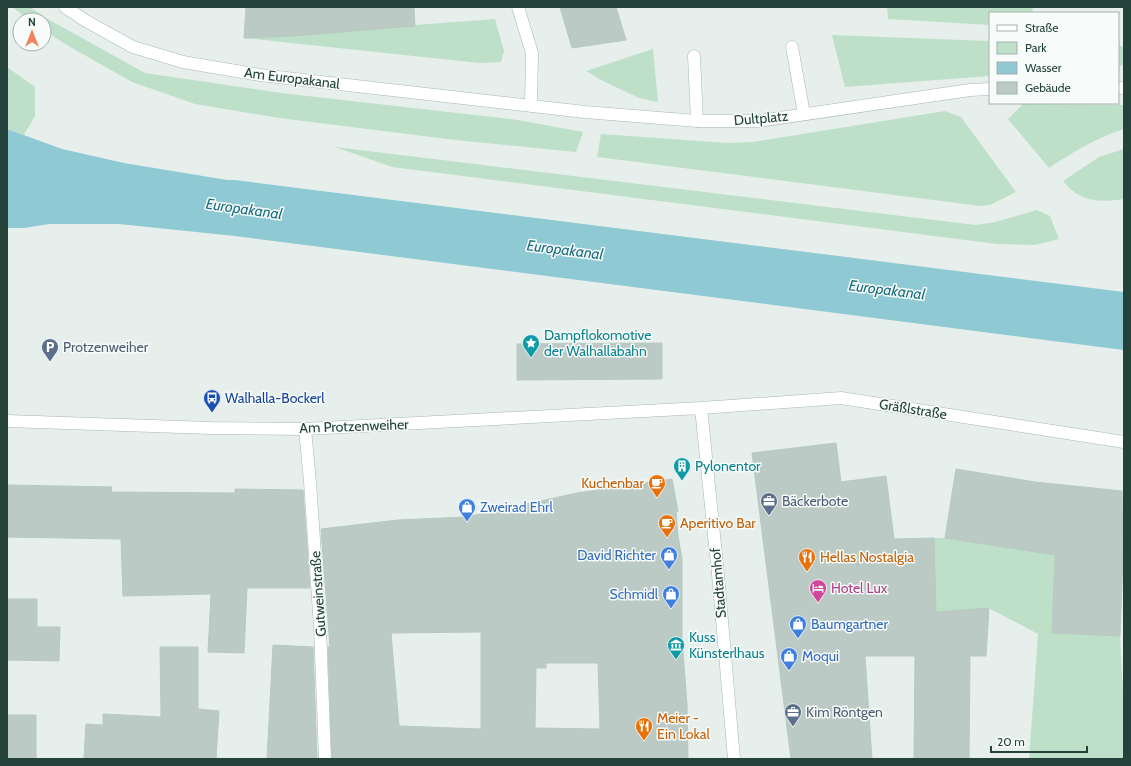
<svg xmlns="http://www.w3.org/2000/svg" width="1131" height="766" font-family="Cabin,sans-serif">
<rect width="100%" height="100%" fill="#e6efeb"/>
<path fill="#bfe0c8" d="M 12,7 L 30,7 L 46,18 L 145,73 L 281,93 L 518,120 L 583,132 L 576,152 L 455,140 L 279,118 L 195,104 L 132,82 L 65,44 L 44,30 L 44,20 L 30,20 Z
M 887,7 L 1033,7 L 1032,13 L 990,13 L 990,25 L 888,19 Z
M 495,19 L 504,51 L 501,62 L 479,63 L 244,38 Z
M 832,35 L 990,41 L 990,76 L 845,87 Z
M 1118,46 L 1124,46 L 1124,65 L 1118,66 Z
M 653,49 L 658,102 L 639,98 L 601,80 L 586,71 Z
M 7,67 L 35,87 L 35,116 L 24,135 L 7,129 Z
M 1023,104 L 1124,105 L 1124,129 C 1096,138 1073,152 1049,168 L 1008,119 Z
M 945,111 L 961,117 L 1016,192 L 990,205 L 980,206 L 597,157 L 601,134 L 728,143 L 753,142 Z
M 335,147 L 976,225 L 995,222 L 1037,210 L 1050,216 L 1059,239 L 1035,245 L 997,244 L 392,167 Z
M 1124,149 L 1124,199 C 1098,203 1080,202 1063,181 L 1099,157 Z
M 934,538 L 945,538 L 1024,550 L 1055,553 L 1052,633 L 1120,636 L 1124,711 L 1124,759 L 1029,759 L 1038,634 L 989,608 L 935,612 Z"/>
<path fill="#8ec9d4" d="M 7,129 L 62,149 L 124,163 L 227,180 L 235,180 L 1124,292 L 1124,350 L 235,236 L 119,224 L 49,224 L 24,228 L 7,228 Z"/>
<path fill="#bbcac4" stroke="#b8c9c2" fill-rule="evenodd" d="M 246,7 L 414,7 L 415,26 L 293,36 L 244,38 Z
M 560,7 L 616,7 L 626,40 L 572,48 Z
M 662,343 L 662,379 L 517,380 L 517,344 Z
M 836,443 L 841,482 L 886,476 L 894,539 L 934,538 L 936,612 L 989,608 L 986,656 L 970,656 L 969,759 L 914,759 L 915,656 L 865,656 L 872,759 L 791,759 L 752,453 Z
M 956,469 L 1035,482 L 1122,491 L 1123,556 L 1120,636 L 1052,633 L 1055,555 L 945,538 Z
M 672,479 L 678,511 L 676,512 L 678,536 L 682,559 L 682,639 L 687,704 L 688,759 L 332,759 L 328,647 L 330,647 L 321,529 L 398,520 L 466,517 L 577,493 ZM 481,632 L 481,729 L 399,726 L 391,633 ZM 546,663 L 598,663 L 600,729 L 535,728 L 536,668 L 546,668 Z
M 7,485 L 112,487 L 111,492 L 235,493 L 235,489 L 303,490 L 310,588 L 247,588 L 244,653 L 208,652 L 211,594 L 123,596 L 121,539 L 7,537 Z
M 7,599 L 37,599 L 37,627 L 60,627 L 59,661 L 7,660 Z
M 273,645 L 313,647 L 317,759 L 267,759 Z
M 160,647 L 198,647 L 198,709 L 219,711 L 216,759 L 84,759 L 86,724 L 103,725 L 103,714 L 161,717 Z
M 7,715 L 36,715 L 36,759 L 7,759 Z"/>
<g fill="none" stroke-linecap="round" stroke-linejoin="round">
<g stroke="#a8b8b2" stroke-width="13">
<path id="lane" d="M 792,47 L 804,114
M 694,56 L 697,121"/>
</g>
<g stroke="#a8b8b2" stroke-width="13">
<path id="street" d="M 65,7 L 86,21 L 133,47 L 183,62 L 260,75 L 585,112 L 697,121 L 759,121 L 970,90 L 990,89
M 518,7 L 532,53 L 531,106
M 1118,88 L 1124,88
M 701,408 L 718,574 L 734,759
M 7,421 L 210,428 L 305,429 L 701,408 L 841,398 L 1124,442
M 305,429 L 310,482 L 320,627 L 325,759"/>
</g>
<use href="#lane" stroke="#fff" stroke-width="12"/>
<use href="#street" stroke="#fff" stroke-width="12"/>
</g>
<defs>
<g id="sight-pin" transform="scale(0.9)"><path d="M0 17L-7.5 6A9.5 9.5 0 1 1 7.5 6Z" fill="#0f9aa8" stroke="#f7fbf9"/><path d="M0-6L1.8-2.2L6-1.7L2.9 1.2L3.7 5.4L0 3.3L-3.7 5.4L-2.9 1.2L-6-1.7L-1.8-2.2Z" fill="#fff"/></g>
<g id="parking-pin" transform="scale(0.9)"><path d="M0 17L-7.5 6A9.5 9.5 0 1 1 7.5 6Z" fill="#5c6f8a" stroke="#f7fbf9"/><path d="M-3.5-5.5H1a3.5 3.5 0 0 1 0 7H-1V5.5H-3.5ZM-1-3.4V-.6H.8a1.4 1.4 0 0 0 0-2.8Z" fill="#fff"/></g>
<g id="bus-pin" transform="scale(0.9)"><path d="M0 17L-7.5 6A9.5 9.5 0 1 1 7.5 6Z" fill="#1a4fb4" stroke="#f7fbf9"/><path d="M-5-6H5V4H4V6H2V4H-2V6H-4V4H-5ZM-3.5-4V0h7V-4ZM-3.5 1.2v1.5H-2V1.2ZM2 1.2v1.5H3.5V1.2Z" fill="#fff"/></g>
<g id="building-pin" transform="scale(0.9)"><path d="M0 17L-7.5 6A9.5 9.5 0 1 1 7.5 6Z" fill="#0f9aa8" stroke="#f7fbf9"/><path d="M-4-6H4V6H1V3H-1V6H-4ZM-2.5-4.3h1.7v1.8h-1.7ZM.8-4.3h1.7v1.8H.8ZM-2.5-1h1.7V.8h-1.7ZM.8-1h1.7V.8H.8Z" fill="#fff"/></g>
<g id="cafe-pin" transform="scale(0.9)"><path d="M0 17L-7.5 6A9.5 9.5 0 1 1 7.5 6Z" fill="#e8710a" stroke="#f7fbf9"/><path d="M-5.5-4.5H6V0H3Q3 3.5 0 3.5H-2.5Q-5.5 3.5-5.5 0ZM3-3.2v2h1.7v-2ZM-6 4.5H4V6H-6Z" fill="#fff"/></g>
<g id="office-pin" transform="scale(0.9)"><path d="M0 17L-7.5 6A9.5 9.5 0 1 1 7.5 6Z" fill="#5c6f8a" stroke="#f7fbf9"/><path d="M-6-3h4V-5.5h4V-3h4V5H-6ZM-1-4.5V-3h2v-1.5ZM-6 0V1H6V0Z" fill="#fff"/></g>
<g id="shop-pin" transform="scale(0.9)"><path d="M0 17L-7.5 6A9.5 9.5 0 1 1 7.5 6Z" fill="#3f7fe0" stroke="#f7fbf9"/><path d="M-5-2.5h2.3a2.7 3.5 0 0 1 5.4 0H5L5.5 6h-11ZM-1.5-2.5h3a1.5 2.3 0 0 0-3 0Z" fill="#fff"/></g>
<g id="restaurant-pin" transform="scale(0.9)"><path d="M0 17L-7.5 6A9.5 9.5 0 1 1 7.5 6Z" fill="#e8710a" stroke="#f7fbf9"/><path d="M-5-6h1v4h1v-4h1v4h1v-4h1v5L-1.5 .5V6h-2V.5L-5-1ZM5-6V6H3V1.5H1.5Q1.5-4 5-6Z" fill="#fff"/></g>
<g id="hotel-pin" transform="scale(0.9)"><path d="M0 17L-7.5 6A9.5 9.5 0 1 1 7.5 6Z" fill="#d1479c" stroke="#f7fbf9"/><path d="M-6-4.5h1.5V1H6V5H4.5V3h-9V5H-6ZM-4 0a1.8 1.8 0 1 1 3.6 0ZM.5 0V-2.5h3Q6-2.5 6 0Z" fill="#fff"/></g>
<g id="museum-pin" transform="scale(0.9)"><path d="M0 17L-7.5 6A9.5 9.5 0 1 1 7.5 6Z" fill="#0f9aa8" stroke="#f7fbf9"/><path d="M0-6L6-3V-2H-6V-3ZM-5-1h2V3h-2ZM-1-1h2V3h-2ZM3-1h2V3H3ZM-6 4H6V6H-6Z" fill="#fff"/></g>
</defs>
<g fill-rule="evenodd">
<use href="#sight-pin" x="531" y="343"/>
<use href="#parking-pin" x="50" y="347"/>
<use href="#bus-pin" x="212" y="398"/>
<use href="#building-pin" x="682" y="466"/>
<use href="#cafe-pin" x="657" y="483"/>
<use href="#office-pin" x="769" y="501"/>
<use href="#shop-pin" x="467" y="507"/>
<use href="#cafe-pin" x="667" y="523"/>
<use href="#shop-pin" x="669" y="555"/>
<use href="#restaurant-pin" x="807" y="557"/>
<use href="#hotel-pin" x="818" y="588"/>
<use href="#shop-pin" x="671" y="594"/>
<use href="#shop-pin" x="798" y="624"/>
<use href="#museum-pin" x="676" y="645"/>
<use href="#shop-pin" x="789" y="656"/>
<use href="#office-pin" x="793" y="712"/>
<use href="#restaurant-pin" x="644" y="726"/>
</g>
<g text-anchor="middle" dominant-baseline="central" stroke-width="3" stroke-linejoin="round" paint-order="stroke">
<g font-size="14" fill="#24423a" stroke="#f7fbf9">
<text transform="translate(292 78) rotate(7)">Am Europakanal</text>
<text transform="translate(761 118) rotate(-5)">Dultplatz</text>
<text transform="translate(913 409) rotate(9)">Gräßlstraße</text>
<text transform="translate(354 426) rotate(-2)">Am Protzenweiher</text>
<text transform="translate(718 583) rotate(-95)">Stadtamhof</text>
<text transform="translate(318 594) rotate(-94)">Gutweinstraße</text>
</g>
<g font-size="14" fill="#0d838f" stroke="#f7fbf9" text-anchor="start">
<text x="544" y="335">Dampflokomotive<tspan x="544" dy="16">der Walhallabahn</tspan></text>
<text x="695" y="466">Pylonentor</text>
<text x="689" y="637">Kuss<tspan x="689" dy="16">Künsterlhaus</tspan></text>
</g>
<g font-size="14" fill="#4e5e75" stroke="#f7fbf9" text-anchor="start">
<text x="63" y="347">Protzenweiher</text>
<text x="782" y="501">Bäckerbote</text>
<text x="806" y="712">Kim Röntgen</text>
</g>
<g font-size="14" fill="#164399" stroke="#f7fbf9" text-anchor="start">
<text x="225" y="398">Walhalla-Bockerl</text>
</g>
<g font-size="14" fill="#c56008" stroke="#f7fbf9" text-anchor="start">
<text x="644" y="483" text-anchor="end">Kuchenbar</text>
<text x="680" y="523">Aperitivo Bar</text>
<text x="820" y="557">Hellas Nostalgia</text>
<text x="657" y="718">Meier -<tspan x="657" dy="16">Ein Lokal</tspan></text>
</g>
<g font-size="14" fill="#366cbe" stroke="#f7fbf9" text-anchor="start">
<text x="480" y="507">Zweirad Ehrl</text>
<text x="656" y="555" text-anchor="end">David Richter</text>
<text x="658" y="594" text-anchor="end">Schmidl</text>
<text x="811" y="624">Baumgartner</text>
<text x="802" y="656">Moqui</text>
</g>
<g font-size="14" fill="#b23c85" stroke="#f7fbf9" text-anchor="start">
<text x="831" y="588">Hotel Lux</text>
</g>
<g font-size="15" font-style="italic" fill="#1c6f80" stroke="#f7fbf9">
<text transform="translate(244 209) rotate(8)">Europakanal</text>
<text transform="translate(565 250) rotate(7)">Europakanal</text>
<text transform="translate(887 290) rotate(7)">Europakanal</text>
</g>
</g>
<rect width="1131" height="766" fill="none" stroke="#24423a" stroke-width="16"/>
<rect x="989" y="12" width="130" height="92" fill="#f7fbf9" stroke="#a3b1ad"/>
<rect x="997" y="25" width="20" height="6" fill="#ffffff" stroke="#a3b1ad"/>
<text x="1025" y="32" font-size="12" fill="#24423a">Straße</text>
<rect x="997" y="42" width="20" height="12" fill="#bfe0c8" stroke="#a3b1ad"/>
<text x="1025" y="52" font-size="12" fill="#24423a">Park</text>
<rect x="997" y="62" width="20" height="12" fill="#8ec9d4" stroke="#a3b1ad"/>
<text x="1025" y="72" font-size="12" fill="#24423a">Wasser</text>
<rect x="997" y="82" width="20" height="12" fill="#bbcac4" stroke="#a3b1ad"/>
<text x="1025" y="92" font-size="12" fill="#24423a">Gebäude</text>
<g transform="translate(32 32)"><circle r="19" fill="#f7fbf9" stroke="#a3b1ad"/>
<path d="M0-3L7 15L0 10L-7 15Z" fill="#f4845f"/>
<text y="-6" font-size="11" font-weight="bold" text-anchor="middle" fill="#24423a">N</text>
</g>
<path d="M991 746v6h96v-6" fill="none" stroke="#24423a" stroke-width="2"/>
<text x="997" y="746" font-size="12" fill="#24423a" stroke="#f7fbf9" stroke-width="3" paint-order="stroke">20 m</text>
</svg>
